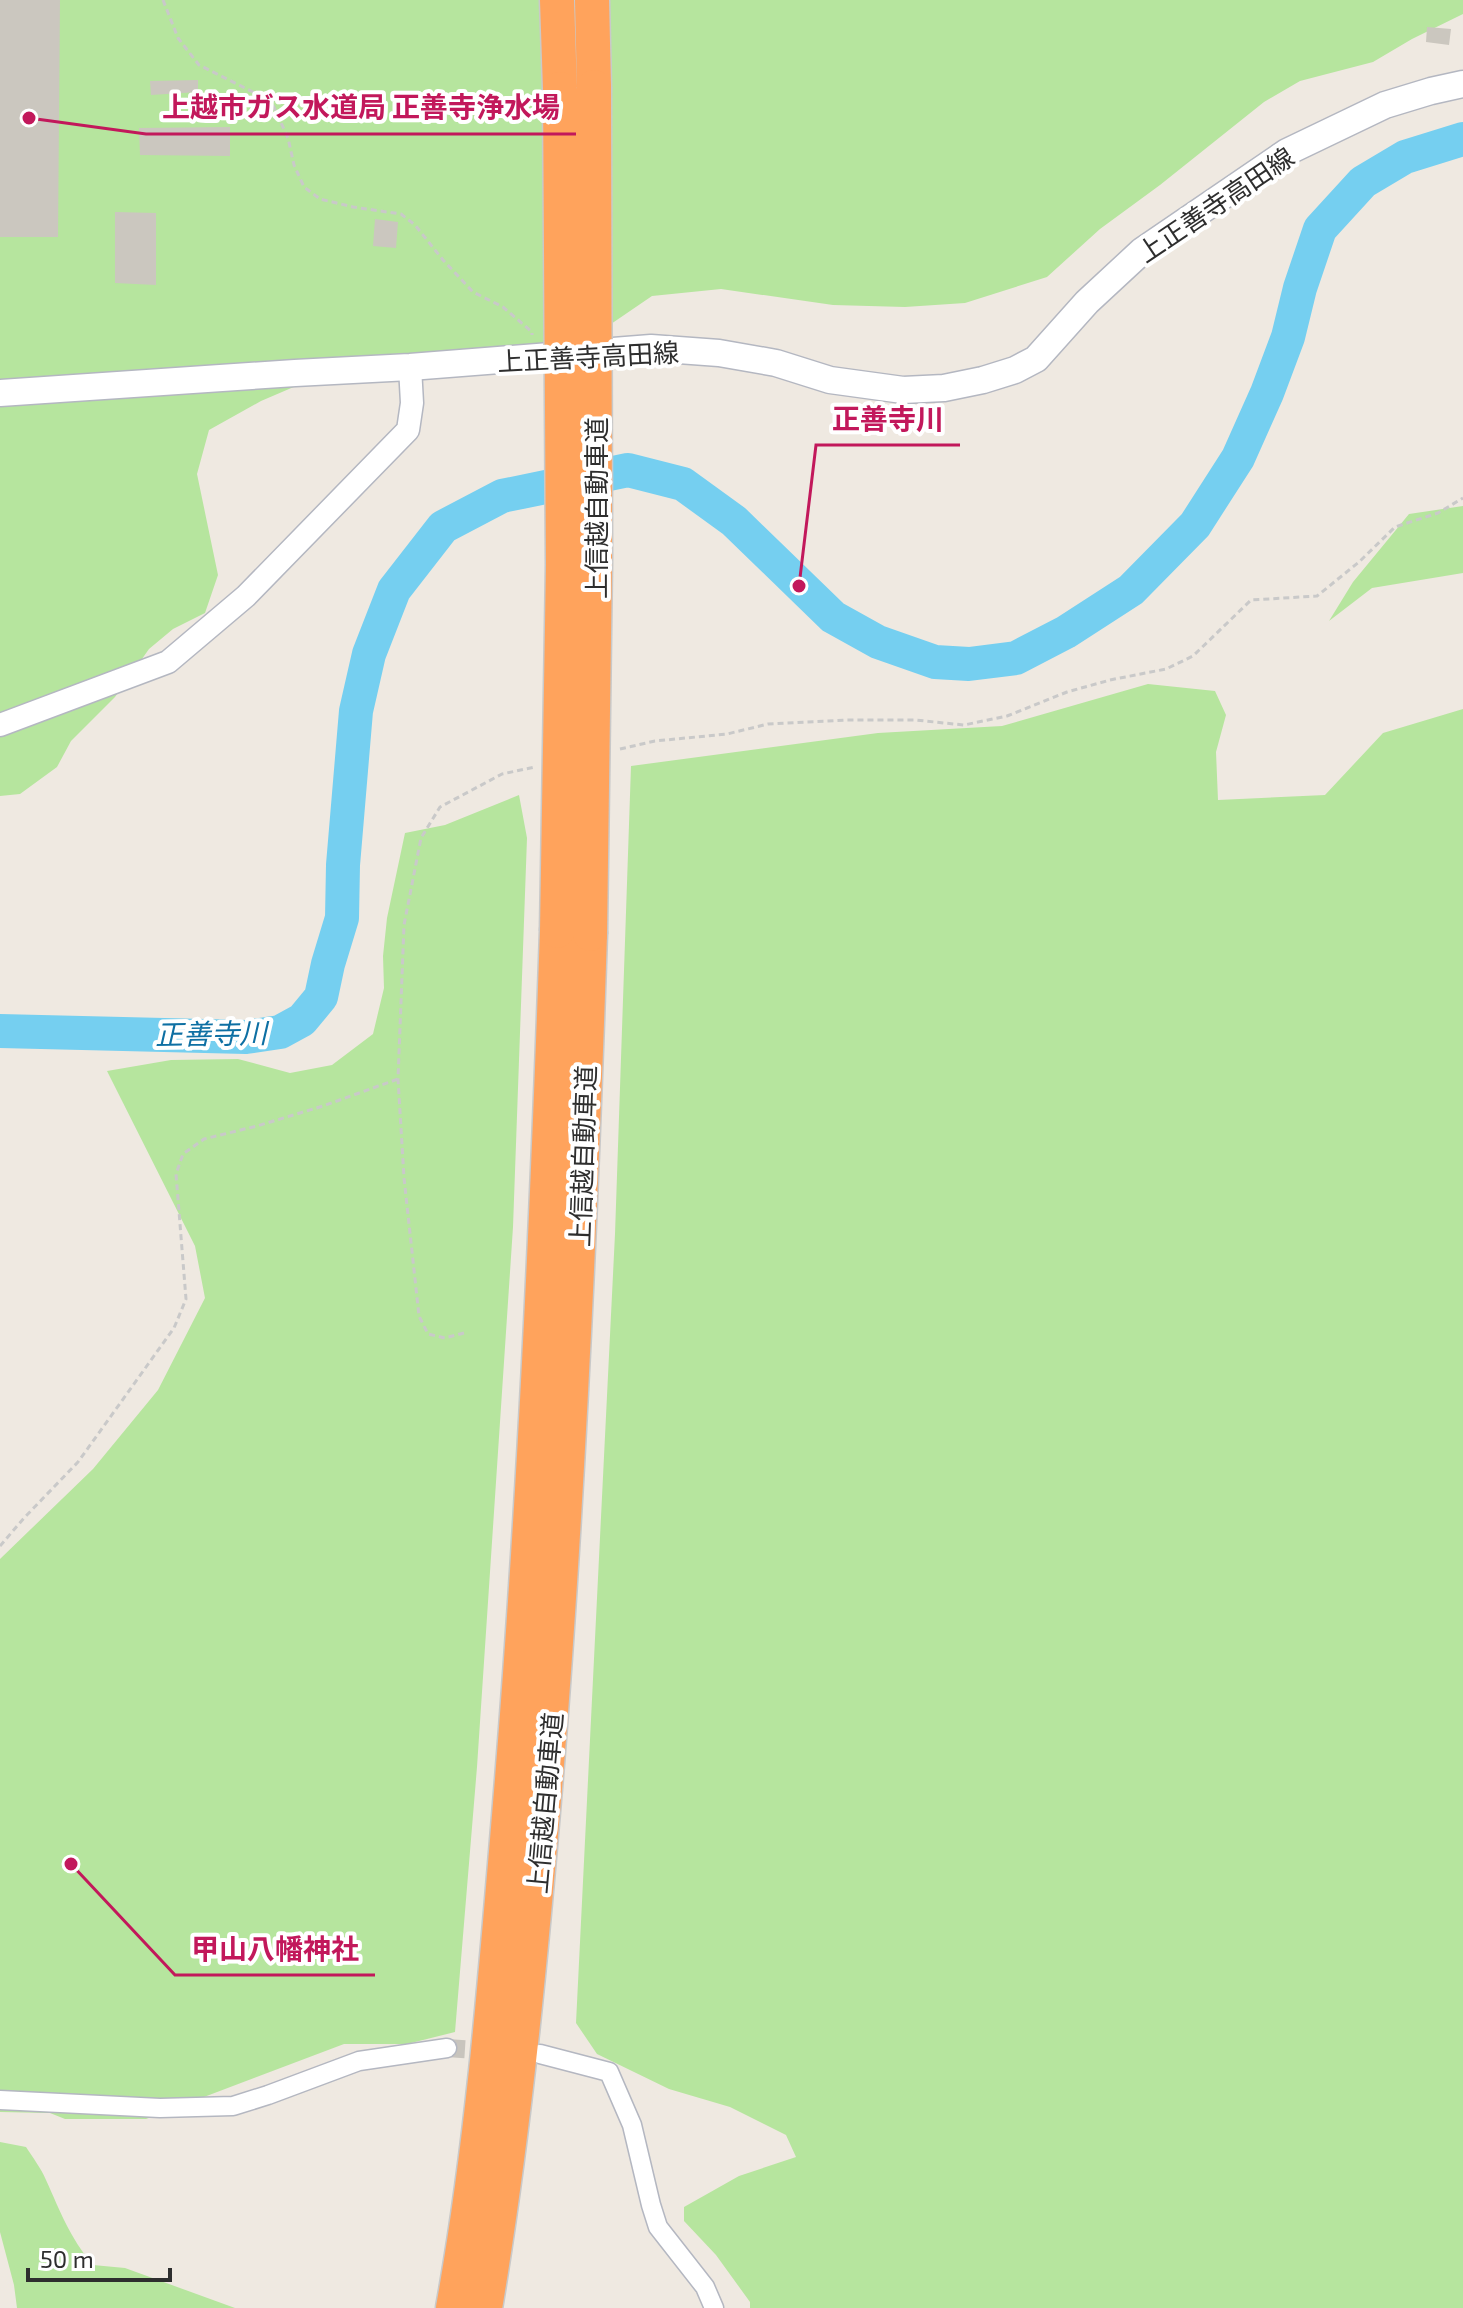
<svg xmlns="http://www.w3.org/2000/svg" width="1463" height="2308" font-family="'Exo 2','Noto Sans JP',sans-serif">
<rect width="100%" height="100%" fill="#efe9e1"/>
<path fill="#b6e59e" d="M 0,0 L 1463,0 L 1463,14 L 1412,39 L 1373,62 L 1300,81 L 1264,102 L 1160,185 L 1100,229 L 1047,277 L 965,303 L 905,307 L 833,305 L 721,289 L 652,296 L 589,339 L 310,380 L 261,401 L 209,430 L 197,474 L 218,575 L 205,613 L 173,629 L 149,649 L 115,697 L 71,741 L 57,767 L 20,794 L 0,796 Z
M 1463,506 L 1463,573 L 1372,588 L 1329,621 L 1353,582 L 1409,514 Z
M 1148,684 L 1215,691 L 1226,715 L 1216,752 L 1218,800 L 1325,795 L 1383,733 L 1463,709 L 1463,2308 L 750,2308 L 750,2302 L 716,2255 L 684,2221 L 684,2207 L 739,2176 L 796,2157 L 786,2135 L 730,2107 L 669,2089 L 597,2054 L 576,2023 L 615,1234 L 631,766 L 878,733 L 1002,726 Z
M 519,795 L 527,838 L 513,1227 L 477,1767 L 455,2032 L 407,2044 L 344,2044 L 146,2119 L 65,2119 L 50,2113 L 0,2112 L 0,1559 L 93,1469 L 158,1390 L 205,1298 L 195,1246 L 107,1071 L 171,1060 L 238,1059 L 290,1073 L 332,1065 L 373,1034 L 384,988 L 383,956 L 387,918 L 405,833 L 445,825 Z
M 0,2142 L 26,2147 C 33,2158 41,2168 46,2180 C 61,2213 69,2236 93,2265 L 125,2268 L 235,2308 L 17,2308 L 14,2285 L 0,2232 Z"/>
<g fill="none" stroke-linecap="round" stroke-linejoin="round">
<path stroke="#75cff0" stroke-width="34" d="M 0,1031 L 246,1037 L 280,1032 L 302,1020 L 321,997 L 328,964 L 342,918 L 343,865 L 356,711 L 369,654 L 394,590 L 443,527 L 502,496 L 628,470 L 683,484 L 734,521 L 833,617 L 878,642 L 935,662 L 969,664 L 1016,658 L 1066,632 L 1131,590 L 1195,525 L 1238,458 L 1267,393 L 1288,337 L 1300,288 L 1320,229 L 1363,182 L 1405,157 L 1463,139"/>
</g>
<path fill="#cbc7bf" d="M 0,0 L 60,0 L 58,237 L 0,237 Z
M 1427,27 L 1451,29 L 1449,45 L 1426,42 Z
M 198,80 L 198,92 L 151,95 L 150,81 Z
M 230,127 L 230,156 L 140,155 L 139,128 Z
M 115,212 L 156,213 L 156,285 L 115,283 Z
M 375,219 L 398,222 L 396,248 L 373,246 Z"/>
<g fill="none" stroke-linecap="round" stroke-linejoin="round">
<path stroke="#c8c4bd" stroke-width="18" stroke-dasharray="18 9" stroke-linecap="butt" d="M 447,2048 L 494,2051"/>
<g stroke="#b4b7c1" stroke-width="21">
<path id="minor" d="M 540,2054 L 609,2072 L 632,2125 L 651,2205 L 658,2227 L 705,2287 L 714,2308
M 0,2100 L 160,2108 L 233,2106 L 268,2095 L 359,2061 L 447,2048"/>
</g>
<g stroke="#b4b7c1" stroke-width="25">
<path id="tertiary" d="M 0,725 L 168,662 L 246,596 L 408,430 L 412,403 L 410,367"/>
</g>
<g stroke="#b4b7c1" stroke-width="29">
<path id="secondary" d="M 0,393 L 295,373 L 410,367 L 651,348 L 719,353 L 776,363 L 830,380 L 903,390 L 944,388 L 983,380 L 1015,370 L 1036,359 L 1087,302 L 1142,251 L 1287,152 L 1385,105 L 1431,91 L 1463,84"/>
</g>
<g stroke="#c9c9c9" stroke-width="37">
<path id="motorway" d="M 557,0 L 560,89
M 592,0 L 594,87
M 453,2308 C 483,2142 496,1972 510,1804 C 534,1514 547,1222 557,931
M 485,2308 C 515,2128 532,1946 547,1764 C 569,1488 581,1211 590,934"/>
</g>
<path stroke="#c9c9c9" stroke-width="3" stroke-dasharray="6 4" stroke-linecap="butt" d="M 163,0 L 178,38 L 199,65 L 271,101 L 288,138 L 294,165 L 304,187 L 320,199 L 353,207 L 401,214 L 415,225 L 443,260 L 473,292 L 503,307 L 532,332 L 532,335
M 620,749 L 655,741 L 727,734 L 768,724 L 846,720 L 915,720 L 964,725 L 1007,716 L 1067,692 L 1110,680 L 1166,669 L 1193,656 L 1251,600 L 1317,596 L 1359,562 L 1395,527 L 1438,513 L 1463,498
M 464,1333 L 445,1338 L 428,1334 L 419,1316 L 404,1178 L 398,1079 L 404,925 L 421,838 L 440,807 L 502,774 L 535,767
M 0,1546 L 24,1518 L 78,1462 L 174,1328 L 186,1299 L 176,1174 L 183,1154 L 204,1139 L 257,1126 L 323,1106 L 398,1079"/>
<use href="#minor" stroke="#fff" stroke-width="18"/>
<use href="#tertiary" stroke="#fff" stroke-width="22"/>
<use href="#secondary" stroke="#fff" stroke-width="26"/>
<use href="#motorway" stroke="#ffa35c" stroke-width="34"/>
<g stroke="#c9c9c9" stroke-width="37" stroke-linecap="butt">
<path id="motorway-bridge" d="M 557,931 L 563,565 L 560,89
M 590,934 L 595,561 L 594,87"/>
</g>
<use href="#motorway-bridge" stroke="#ffa35c" stroke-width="34"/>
</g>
<g text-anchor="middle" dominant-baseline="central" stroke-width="8" stroke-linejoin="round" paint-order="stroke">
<g font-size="26" fill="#2e2e2e" stroke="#fff">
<text transform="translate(1215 204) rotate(-34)">上正善寺高田線</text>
<text transform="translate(588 356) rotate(-3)">上正善寺高田線</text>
<text transform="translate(595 508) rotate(-90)">上信越自動車道</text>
<text transform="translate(582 1156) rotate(-88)">上信越自動車道</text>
<text transform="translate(544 1803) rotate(-85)">上信越自動車道</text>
</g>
<g font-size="28" font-style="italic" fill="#0d6fa3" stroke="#fff">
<text transform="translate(211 1033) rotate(-1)">正善寺川</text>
</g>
</g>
<path fill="none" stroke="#c2185b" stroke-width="3" d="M29 118L146 134H576M799 586L816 445H960M71 1864L175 1975H375"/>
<g fill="#c2185b" stroke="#fff" stroke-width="3">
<circle cx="29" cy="118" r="8"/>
<circle cx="799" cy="586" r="8"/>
<circle cx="71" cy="1864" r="8"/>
</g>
<g font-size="28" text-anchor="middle" font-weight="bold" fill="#c2185b" stroke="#fff" stroke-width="8" stroke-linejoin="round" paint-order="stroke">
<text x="361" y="117">上越市ガス水道局 正善寺浄水場</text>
<text x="888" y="429">正善寺川</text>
<text x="275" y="1959">甲山八幡神社</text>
</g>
<path d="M28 2268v12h142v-12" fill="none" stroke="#2e2e2e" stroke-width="4"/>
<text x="40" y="2268" font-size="24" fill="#2e2e2e" stroke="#ffffff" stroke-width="6" paint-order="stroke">50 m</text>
</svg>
